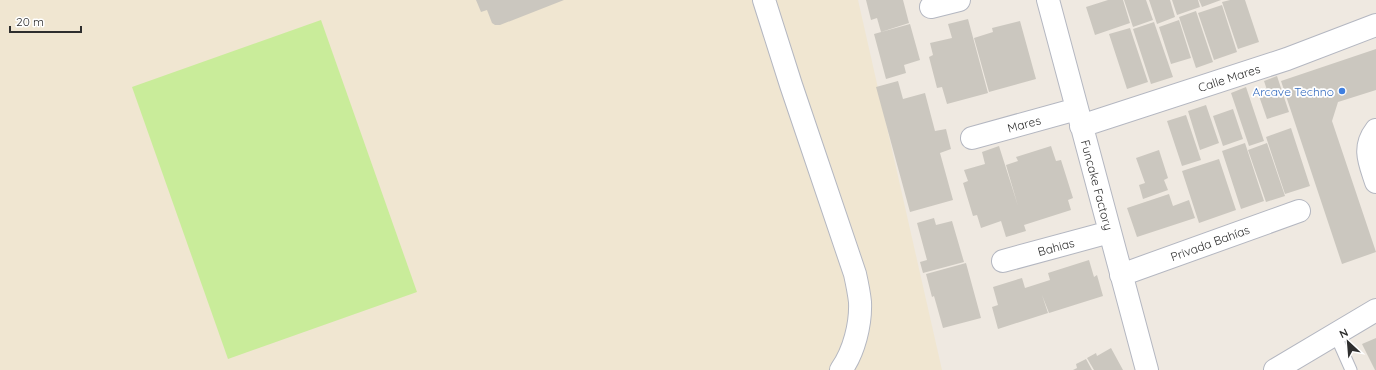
<svg xmlns="http://www.w3.org/2000/svg" width="1376" height="370" font-family="Quicksand,sans-serif">
<rect width="100%" height="100%" fill="#efe9e1"/>
<path fill="#f0e6d1" d="M 0,0 L 858,0 L 942,370 L 0,370 Z"/>
<path fill="#c9ec9a" d="M 321,20 L 417,292 L 228,359 L 132,87 Z"/>
<path fill="#cbc7bf" d="M 476,0 L 564,0 L 500,25 L 495,25 L 492,23 L 487,10 L 481,12 Z
M 866,0 L 903,0 L 909,23 L 881,32 L 877,18 L 871,20 Z
M 1108,0 L 1123,0 L 1130,23 L 1095,35 L 1086,7 Z
M 1124,0 L 1146,0 L 1153,20 L 1133,27 Z
M 1149,0 L 1170,0 L 1175,17 L 1157,24 Z
M 1172,0 L 1198,0 L 1200,7 L 1177,15 Z
M 1199,0 L 1221,0 L 1202,7 Z
M 1230,0 L 1245,0 L 1259,42 L 1238,49 L 1222,2 Z
M 1222,5 L 1237,52 L 1214,60 L 1198,13 Z
M 1196,11 L 1213,62 L 1196,68 L 1179,17 Z
M 968,19 L 988,93 L 947,104 L 942,87 L 937,88 L 929,57 L 933,55 L 930,43 L 952,38 L 948,24 Z
M 1179,20 L 1191,58 L 1171,64 L 1159,27 Z
M 1020,21 L 1036,79 L 989,92 L 974,38 L 993,32 L 992,28 Z
M 1154,22 L 1173,77 L 1151,84 L 1133,29 Z
M 910,24 L 920,60 L 904,65 L 906,73 L 886,79 L 874,34 Z
M 1130,28 L 1148,82 L 1127,89 L 1109,34 Z
M 1376,49 L 1376,90 L 1338,102 L 1332,121 L 1376,252 L 1342,264 L 1281,81 Z
M 1277,76 L 1289,112 L 1267,119 L 1259,96 L 1268,93 L 1264,81 Z
M 898,81 L 903,99 L 925,93 L 935,131 L 946,129 L 951,149 L 940,153 L 953,200 L 910,212 L 876,87 Z
M 1246,87 L 1264,141 L 1249,146 L 1231,93 Z
M 1206,105 L 1219,143 L 1200,150 L 1188,111 Z
M 1233,109 L 1243,139 L 1223,146 L 1213,116 Z
M 1186,115 L 1201,160 L 1182,166 L 1167,121 Z
M 1291,128 L 1310,186 L 1285,194 L 1266,137 Z
M 1245,143 L 1264,201 L 1241,209 L 1222,151 Z
M 1267,143 L 1285,196 L 1266,202 L 1248,150 Z
M 999,146 L 1018,206 L 1006,165 L 1018,161 L 1016,157 L 1051,146 L 1056,161 L 1061,160 L 1073,198 L 1068,200 L 1071,210 L 1024,225 L 1026,231 L 1006,237 L 1001,221 L 981,228 L 977,215 L 973,216 L 963,183 L 968,181 L 964,170 L 985,164 L 982,152 Z
M 1159,150 L 1168,178 L 1164,180 L 1168,190 L 1143,199 L 1139,185 L 1145,183 L 1136,158 Z
M 1219,159 L 1236,210 L 1199,223 L 1182,171 Z
M 1169,194 L 1173,206 L 1189,200 L 1195,218 L 1137,237 L 1127,208 Z
M 934,218 L 936,225 L 952,221 L 964,262 L 923,273 L 920,262 L 927,260 L 917,223 Z
M 1089,260 L 1094,277 L 1097,275 L 1103,296 L 1049,313 L 1042,295 L 1048,313 L 998,329 L 992,307 L 998,305 L 993,287 L 1022,278 L 1025,288 L 1050,280 L 1048,273 Z
M 966,263 L 981,318 L 943,328 L 934,296 L 932,297 L 926,274 Z
M 1376,338 L 1376,370 L 1375,370 L 1362,344 Z
M 1111,348 L 1123,370 L 1094,370 L 1087,358 L 1096,353 L 1097,356 Z
M 1086,359 L 1092,370 L 1073,370 L 1077,368 L 1076,364 Z"/>
<g fill="none" stroke-linecap="round" stroke-linejoin="round">
<g stroke="#b4b7c1" stroke-width="13">
<path id="lane" d="M 1335,334 L 1351,370"/>
</g>
<g stroke="#b4b7c1" stroke-width="24">
<path id="street" d="M 764,0 L 791,85 L 855,274 C 857,283 859,293 860,302 C 861,324 854,352 841,370
M 1048,0 L 1147,370
M 931,7 L 959,0
M 1081,126 L 1287,59 L 1376,25
M 1376,130 C 1362,148 1370,163 1376,182
M 972,138 L 1077,109
M 1003,261 L 1110,232
M 1121,275 L 1299,211"/>
</g>
<g stroke="#b4b7c1" stroke-width="24">
<path id="secondary" d="M 1275,370 L 1376,310"/>
</g>
<use href="#lane" stroke="#fff" stroke-width="11"/>
<use href="#street" stroke="#fff" stroke-width="22"/>
<use href="#secondary" stroke="#fff" stroke-width="22"/>
</g>
<circle fill="#3f7fe0" stroke="#fff" stroke-width="1.5" cx="1342" cy="91" r="4"/>
<g text-anchor="middle" dominant-baseline="central" stroke-width="3.5" stroke-linejoin="round" paint-order="stroke">
<g font-size="12" fill="#2e2e2e" stroke="#fff">
<text transform="translate(1229 78) rotate(-18)">Calle Mares</text>
<text transform="translate(1024 124) rotate(-15)">Mares</text>
<text transform="translate(1097 185) rotate(75)">Funcake Factory</text>
<text transform="translate(1210 243) rotate(-20)">Privada Bahías</text>
<text transform="translate(1056 247) rotate(-15)">Bahias</text>
</g>
<g font-size="12" fill="#366cbe" stroke="#fff" text-anchor="end">
<text x="1334" y="91">Arcave Techno</text>
</g>
</g>
<g transform="translate(1348 342) rotate(334)" stroke="#ffffff" stroke-width="3" paint-order="stroke">
<path d="M0-3L7 15L0 10L-7 15Z" fill="#2e2e2e"/>
<text y="-6" font-size="11" font-weight="bold" text-anchor="middle" fill="#2e2e2e">N</text>
</g>
<path d="M10 26v6h71v-6" fill="none" stroke="#2e2e2e" stroke-width="2"/>
<text x="16" y="26" font-size="12" fill="#2e2e2e" stroke="#ffffff" stroke-width="3" paint-order="stroke">20 m</text>
</svg>
